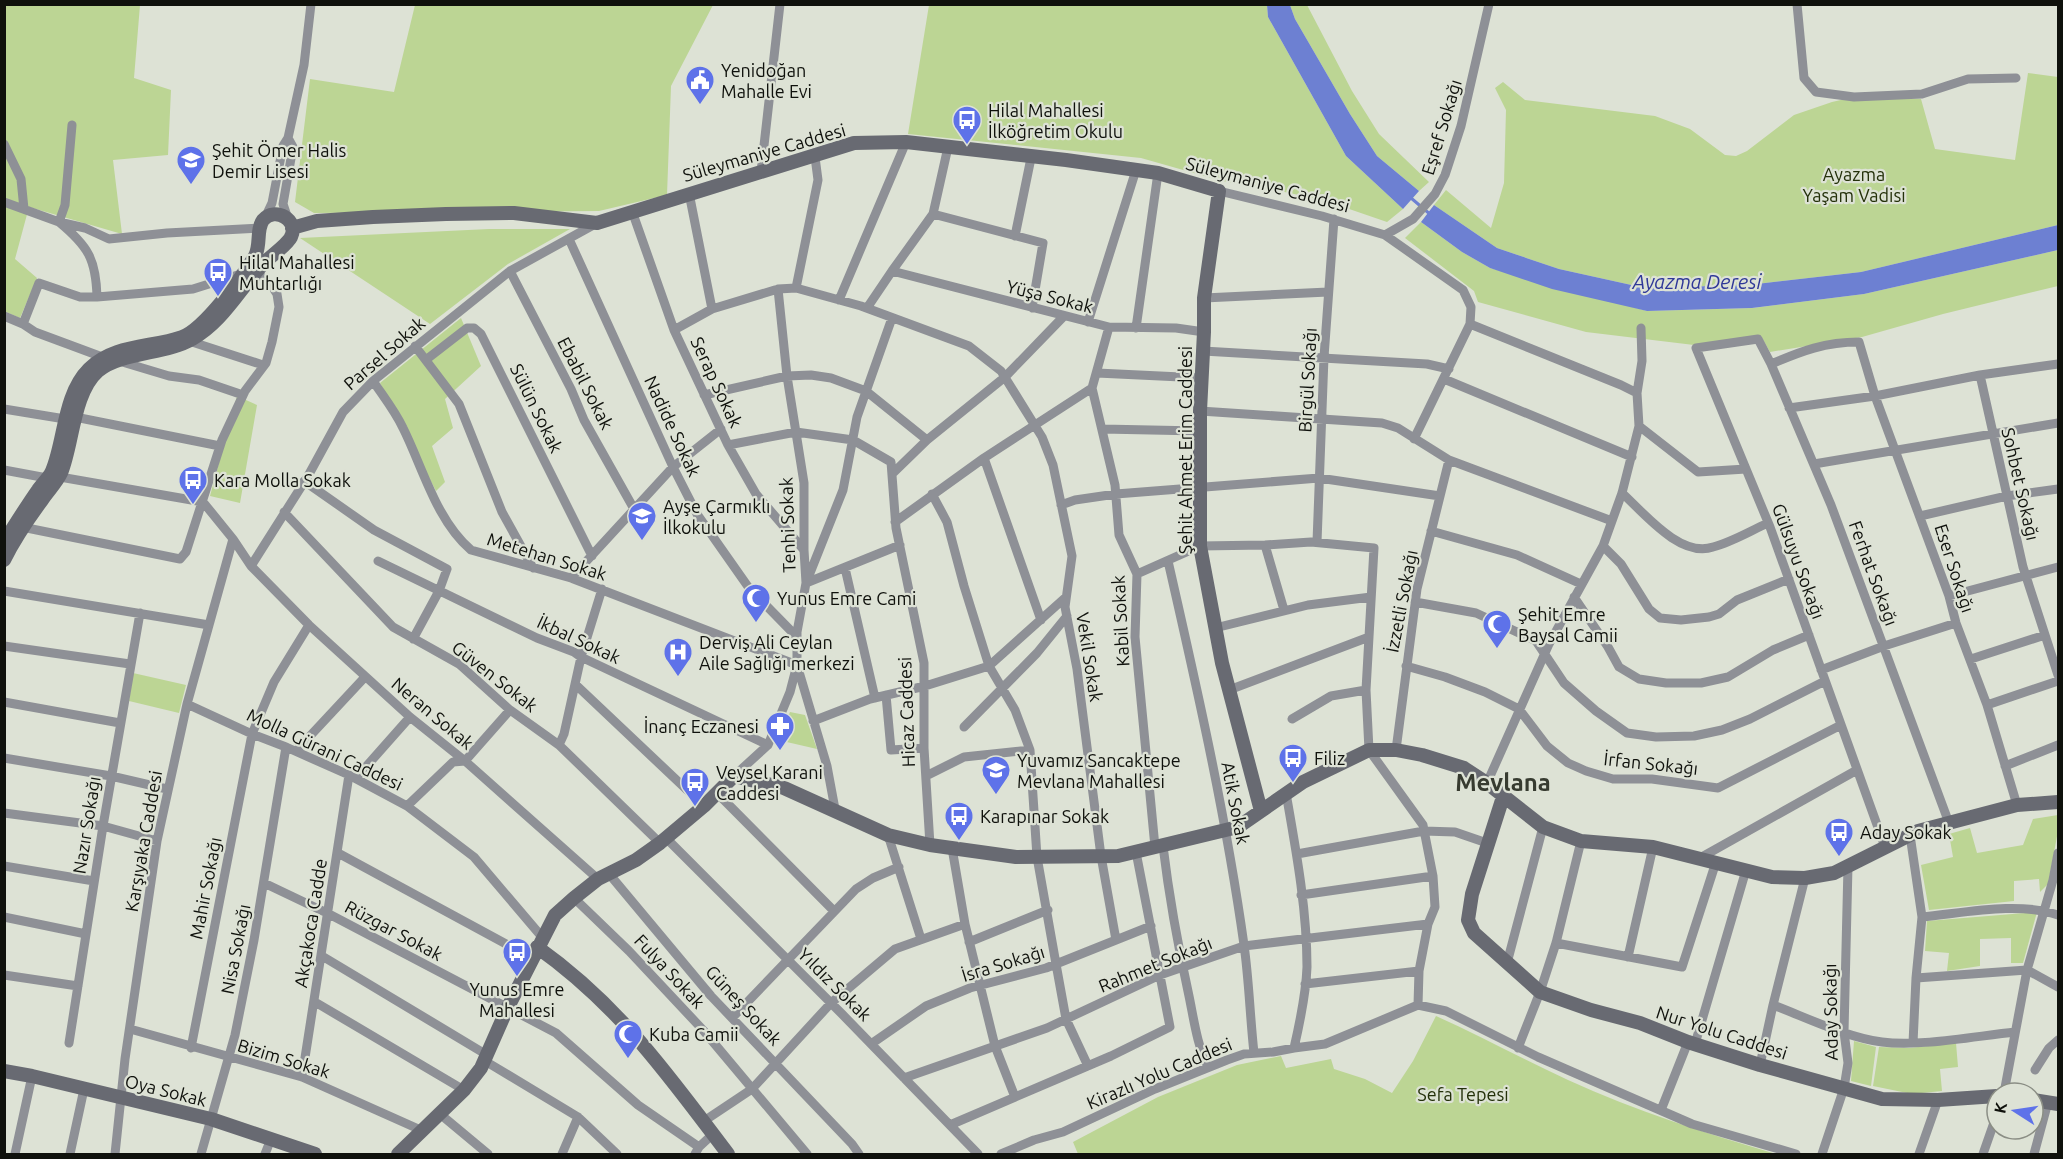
<svg xmlns="http://www.w3.org/2000/svg" width="2063" height="1159" font-family="Ubuntu,sans-serif">
<rect width="100%" height="100%" fill="#dde2d5"/>
<path fill="#bcd594" d="M 4,5 L 140,5 L 134,78 L 171,90 L 168,155 L 113,160 L 122,234 L 29,207 L 15,259 L 37,278 L 20,318 L 4,311 Z
M 415,5 L 713,5 L 671,86 L 667,195 L 599,211 L 314,213 L 295,202 L 310,79 L 394,92 Z
M 929,5 L 1267,5 L 1268,17 L 1346,156 L 1403,209 L 1387,222 L 1323,200 L 1261,187 L 1222,181 L 1141,158 L 908,134 Z
M 1290,5 L 1307,5 L 1352,91 L 1379,134 L 1429,182 L 1419,191 L 1377,156 L 1350,114 L 1295,19 Z
M 2028,73 L 2058,77 L 2058,225 L 1861,272 L 1748,285 L 1645,288 L 1559,269 L 1497,248 L 1434,205 L 1446,190 L 1491,228 L 1504,183 L 1506,110 L 1495,88 L 1503,82 L 1525,100 L 1655,116 L 1690,129 L 1725,155 L 1736,156 L 1747,151 L 1794,115 L 1832,102 L 1854,97 L 1921,99 L 1935,149 L 2015,160 Z
M 1421,222 L 1462,252 L 1490,268 L 1647,311 L 1753,308 L 1864,294 L 2058,250 L 2058,286 L 1943,314 L 1862,337 L 1770,352 L 1761,336 L 1694,345 L 1586,332 L 1478,302 L 1474,291 L 1405,238 Z
M 489,229 L 570,229 L 508,264 L 430,324 L 300,238 Z
M 461,318 L 481,366 L 445,399 L 453,428 L 432,446 L 445,482 L 436,491 L 380,383 Z
M 237,396 L 257,405 L 240,503 L 210,496 Z
M 133,673 L 186,685 L 179,713 L 129,701 Z
M 790,712 L 805,715 L 817,749 L 778,740 Z
M 2058,815 L 2058,831 L 2048,884 L 2040,892 L 2039,879 L 2014,881 L 2014,901 L 1929,910 L 1921,865 L 1953,857 L 1949,834 L 1970,828 L 1977,853 L 2023,845 L 2033,819 Z
M 2037,912 L 2023,963 L 2011,963 L 2011,938 L 1980,939 L 1980,966 L 1947,971 L 1949,953 L 1925,951 L 1927,921 Z
M 1436,1016 C 1481,1036 1524,1060 1568,1080 C 1636,1111 1705,1133 1776,1154 L 1078,1154 L 1073,1142 L 1158,1097 L 1237,1065 L 1281,1056 L 1286,1068 L 1331,1059 L 1334,1069 L 1365,1079 L 1392,1093 L 1413,1061 Z
M 1854,1041 L 1876,1047 L 1871,1086 L 1851,1081 Z
M 1956,1043 L 1958,1067 L 1940,1069 L 1942,1091 L 1912,1094 L 1873,1086 L 1879,1047 L 1909,1048 Z"/>
<path fill="#6d80d2" d="M 1267,5 L 1290,5 L 1295,19 L 1350,114 L 1377,156 L 1419,191 L 1403,209 L 1346,156 L 1268,17 Z
M 1434,205 L 1497,248 L 1559,269 L 1645,288 L 1748,285 L 1861,272 L 2058,225 L 2058,250 L 1864,294 L 1752,308 L 1647,311 L 1552,289 L 1490,268 L 1462,252 L 1421,222 Z"/>
<g fill="none" stroke-linecap="round" stroke-linejoin="round">
<path stroke="#6d80d2" stroke-width="3" d="M 1411,198 L 1431,215"/>
<path stroke="#8e9096" stroke-width="9" d="M 1797,4 L 1804,78 L 1816,92 L 1854,97 L 1922,94 L 1968,79 L 2016,78
M 72,125 L 65,205 L 59,222 C 88,246 96,259 97,297
M 4,144 L 21,179 L 24,209
M 761,172 L 780,4
M 1219,191 L 1322,216 L 1385,235 L 1463,290 L 1471,307 L 1470,324 L 1414,439
M 689,193 L 712,309
M 4,202 L 59,222 L 85,228 L 109,239 L 167,233 L 260,228
M 632,211 L 674,330 L 728,445 L 756,494 L 804,550
M 933,214 L 1043,243 L 1032,308
M 265,218 L 272,203 L 283,146 L 288,138 L 304,65 L 311,4
M 288,219 L 283,204 L 293,147 L 288,138
M 1385,235 L 1413,219 L 1435,194 L 1445,175 L 1461,126 L 1489,4
M 1015,236 L 1031,158
M 569,239 L 673,467 L 697,514 L 749,588 L 797,637
M 510,271 L 571,389 L 584,420 L 634,509
M 892,271 L 1109,327 L 1176,328 L 1204,332
M 796,288 L 818,180 L 815,157
M 1204,298 L 1328,292
M 839,300 L 906,142
M 867,308 L 892,271 L 933,214 L 948,147
M 4,316 L 23,324 L 35,332 L 105,358
M 892,318 L 857,417 L 843,490 L 806,583 L 900,545
M 1088,322 L 1136,170
M 23,324 L 39,283 L 80,297 L 97,297 L 193,289 L 244,273
M 1470,324 L 1621,385 L 1637,393
M 1109,327 L 1092,388 L 1115,485 L 1119,535 L 1137,574 L 1135,637 L 1155,847
M 1136,328 L 1158,173
M 674,330 L 712,309 L 778,289 L 796,288 L 861,306 L 969,346 L 1001,371 L 1042,437 L 1053,465 L 1072,556 L 1065,607 L 1077,669 L 1101,856 L 1116,940
M 189,341 L 263,365
M 415,346 L 459,404 L 502,512 L 533,568
M 1203,351 L 1427,364 L 1449,369
M 427,359 L 467,328 L 474,328 L 481,334 L 592,556
M 119,361 L 169,376 L 199,380 L 243,395
M 1771,364 C 1802,351 1825,342 1859,342 L 1875,396 L 1949,596 L 1956,623 L 1987,705 L 2017,805
M 2058,364 L 1980,375 L 2023,567 L 2058,675
M 1097,373 L 1202,378
M 1444,379 L 1632,457
M 373,381 C 383,396 395,411 403,428 C 423,468 436,520 471,550 L 571,578 L 797,665 L 827,766 L 835,809
M 704,395 L 787,376 L 811,375 L 831,378 L 866,391 L 927,440
M 1789,408 L 1875,396 L 1980,375
M 4,409 L 65,419
M 1200,411 L 1382,423 L 1398,428 L 1449,460 L 1612,521
M 75,417 L 220,446
M 1639,426 L 1698,472 L 1746,469
M 1102,429 L 1200,431
M 728,445 L 796,432 L 853,440 L 891,462 L 896,528 L 924,663 L 924,748 L 930,845
M 984,458 L 1041,620
M 1814,464 L 2058,423
M 4,470 L 47,478
M 892,474 L 927,440 L 1005,377 L 1064,316
M 60,477 L 203,502
M 304,481 L 374,530 L 447,569 L 439,591 L 413,639
M 1622,493 C 1644,513 1680,558 1713,547 C 1732,542 1750,531 1768,523
M 932,494 L 947,522 L 964,586 L 989,666 L 1015,710 L 1030,750 L 1037,857 L 1056,964 L 1066,1019 L 1088,1066
M 203,502 L 233,539 L 251,566 L 309,625 L 410,717 L 465,761 L 598,879
M 1061,505 L 1075,500 L 1116,494 L 1319,478 L 1440,496
M 284,512 L 393,627 L 459,664 L 510,710 L 559,745 L 660,843
M 1920,516 L 2007,496 L 2058,489
M 895,522 L 984,458 L 1092,388
M 22,527 L 180,559 L 186,552 L 222,440 L 245,391 L 266,363 L 272,342 L 279,307 L 277,294 L 272,286 L 256,272
M 1431,531 L 1517,555 L 1581,584
M 1317,542 L 1324,357 L 1334,219
M 1265,545 L 1284,610
M 1603,546 L 1621,564 L 1649,609 L 1660,618 L 1681,620 L 1709,617 L 1719,614 L 1737,600 L 1789,579
M 378,561 L 537,638 L 574,652 L 581,657 L 768,745
M 1168,561 C 1197,688 1226,816 1244,945 C 1249,980 1250,1017 1254,1053
M 251,566 L 308,476 L 343,412 L 373,381 L 510,271 L 597,223
M 845,568 L 875,698
M 1137,574 L 1200,546 L 1265,545 L 1311,542 L 1374,548 L 1366,690 L 1369,750 L 1423,825 L 1433,876 L 1435,907 L 1428,924 L 1419,971 L 1418,1005
M 571,578 L 673,467 L 721,429
M 4,591 L 209,625
M 1949,596 L 2058,567
M 1574,597 L 1608,647 L 1619,667 L 1639,679 L 1666,683 L 1701,683 L 1728,677 L 1773,650 L 1809,635
M 1415,602 L 1476,613 L 1536,641 L 1564,683 L 1596,711 L 1627,733 L 1656,737 L 1694,736 L 1722,730 L 1750,719 L 1825,681
M 1215,628 L 1308,605 L 1371,597
M 4,646 L 130,664
M 1971,659 L 2045,635
M 1406,666 L 1445,677 L 1485,692 L 1519,709 L 1547,746 L 1568,763 L 1586,771 L 1613,779 L 1652,779 L 1718,788 L 1841,725
M 1821,670 L 1884,646 L 1956,623
M 575,684 L 704,806
M 1229,690 L 1369,637
M 886,695 L 891,750 L 924,748
M 4,702 L 120,723
M 187,704 L 252,734 L 286,747 L 349,775 L 407,806 L 474,857 L 542,937
M 1987,705 L 2058,681
M 1292,719 L 1331,696 L 1366,690
M 813,721 L 870,699 L 925,686 L 989,666 L 1066,597
M 964,727 L 1037,653 L 1067,616
M 559,745 L 564,734 L 581,657 L 602,589
M 1396,750 L 1417,589 L 1449,460
M 296,751 L 365,677
M 4,758 L 111,776 L 167,789
M 2005,766 L 2058,745
M 734,776 L 768,745 L 790,692 L 797,665 L 797,632 L 806,583 L 804,550 L 804,483 L 787,376 L 778,289
M 926,776 L 964,757 L 1030,750
M 356,778 L 410,717
M 1487,783 L 1549,644 L 1603,546 L 1622,493 L 1639,426 L 1637,393 L 1642,361 L 1641,328
M 717,793 L 834,911
M 407,806 L 453,762 L 465,761 L 510,710
M 4,813 L 103,826 L 157,841
M 888,835 L 921,939
M 1910,835 L 1922,917 L 1916,978 L 1913,1043
M 666,838 L 842,1014 L 978,1154
M 1163,846 C 1169,896 1178,946 1189,996 C 1194,1020 1197,1045 1208,1067
M 1885,847 L 1770,527 L 1696,348 L 1758,339 L 1771,364 L 1831,505 L 1949,823
M 952,848 L 965,924 L 995,1046 L 1015,1097
M 338,853 L 532,958
M 1297,854 L 1424,831 L 1455,832 L 1487,843
M 1700,858 L 1857,770
M 4,866 L 94,881
M 610,875 L 711,996 L 852,1144 L 859,1154
M 264,883 L 329,914 L 556,1033 L 638,1105 L 699,1147
M 1301,895 L 1433,876
M 574,898 L 629,951 L 703,1030 L 807,1154
M 4,917 L 86,934
M 1922,917 C 1964,913 2018,901 2058,915
M 969,942 L 1048,910
M 1556,943 L 1682,967 L 1716,862
M 322,956 L 487,1055
M 1628,957 L 1653,847
M 1507,963 L 1543,827
M 4,975 L 78,986
M 1916,978 L 2027,970 L 2058,987
M 1305,984 L 1419,971
M 315,1002 L 464,1090
M 1773,1005 C 1805,1017 1848,1038 1882,1042 C 1920,1047 1976,1036 2015,1032
M 732,1018 L 856,889 L 873,878 L 899,867
M 130,1029 L 302,1077 L 423,1131
M 69,1043 L 103,826 L 140,613
M 871,1044 L 926,1006 L 970,988 L 1046,968 L 1151,926
M 1695,1044 L 1746,870
M 191,1048 L 252,734 L 274,682 L 309,625
M 1294,1048 L 1325,1044 L 1418,1005 L 1446,1011 L 1538,1057 L 1692,1124 L 1796,1154
M 1518,1048 L 1540,992 L 1556,943 L 1581,841
M 485,1061 L 578,1117 L 617,1154
M 1760,1065 L 1773,1005 L 1805,878
M 2035,1070 L 2049,1048 L 2058,1040
M 302,1077 L 349,775
M 904,1078 L 1047,1028 L 1160,975 L 1244,946 L 1428,924
M 2004,1093 L 2027,970 L 2053,880 L 2058,853
M 1661,1110 L 1688,1042
M 440,1114 L 488,1154
M 704,1121 L 752,1089 L 831,1003 L 895,949 L 965,924
M 950,1125 L 1111,1056 L 1170,1027 L 1136,852
M 15,1154 L 32,1076
M 70,1154 L 84,1089
M 115,1154 L 125,1059 L 157,841 L 187,704 L 233,539
M 201,1154 L 235,1035 L 254,940 L 286,747
M 265,1154 L 271,1139
M 562,1154 L 578,1117
M 695,1154 L 699,1147 L 713,1134
M 1001,1154 L 1034,1140 L 1063,1132 L 1155,1089 L 1227,1060 L 1244,1054 L 1273,1052 L 1294,1048 C 1300,1022 1306,994 1307,967 C 1307,909 1296,850 1286,793
M 1822,1154 L 1844,1088 L 1848,1063 L 1844,1032 L 1848,866
M 1919,1154 L 1938,1100
M 1983,1154 L 1997,1114
M 2034,1154 L 2048,1102"/>
<path stroke="#686a72" stroke-width="14" d="M 292,228 L 317,221 L 373,217 L 446,214 L 514,213 L 597,223 L 854,143 L 906,142 L 1066,160 L 1158,173 L 1219,191 L 1204,298 L 1204,332 L 1200,411 L 1200,546 L 1222,663 L 1261,811
M 4,542 C 15,525 26,507 38,490 C 42,484 49,478 52,471 C 65,441 63,395 89,369 C 114,344 151,348 182,337 C 204,329 242,277 255,256 C 261,245 256,230 263,220 C 275,206 299,220 291,237 C 287,245 271,256 264,263 C 240,288 223,322 192,339 C 167,354 120,352 98,371 C 73,393 73,444 61,473 C 57,482 48,491 42,500 C 28,519 15,538 4,560
M 1503,797 L 1472,894 L 1468,920 L 1474,933 L 1540,992 L 1591,1010 L 1640,1023 L 1688,1042 L 1760,1065 L 1882,1099 L 1938,1100 L 1997,1096
M 537,947 C 620,1006 668,1075 728,1154
M 4,1071 L 32,1076 L 211,1119 L 315,1154
M 2033,1100 L 2058,1104
M 398,1154 L 464,1090 L 481,1068 L 507,1009 L 555,915 L 574,898 L 598,879 L 636,860 L 660,843 L 704,806 L 734,776 L 784,788 L 888,835 L 930,845 L 1016,857 L 1118,856 L 1238,827 L 1303,782 L 1369,750 L 1396,750 L 1422,755 L 1464,768 L 1487,783 L 1543,827 L 1581,841 L 1653,847 L 1772,877 L 1805,878 L 1834,873 L 1918,831 L 2017,805 L 2058,802"/>
</g>
<defs>
<g id="civic-pin" transform="scale(1.5)"><path d="M0 17L-7.5 6A9.5 9.5 0 1 1 7.5 6Z" fill="#5e72e9" stroke="#dde2d5"/><path d="M-.6-6.5H3V-4.5H.6V-3L4-1V1h2V6H-6V1h2V-1L-.6-3ZM-1.2 2.5V6h2.4V2.5Z" fill="#fff"/></g>
<g id="bus-pin" transform="scale(1.5)"><path d="M0 17L-7.5 6A9.5 9.5 0 1 1 7.5 6Z" fill="#5e72e9" stroke="#dde2d5"/><path d="M-5-6H5V4H4V6H2V4H-2V6H-4V4H-5ZM-3.5-4V0h7V-4ZM-3.5 1.2v1.5H-2V1.2ZM2 1.2v1.5H3.5V1.2Z" fill="#fff"/></g>
<g id="school-pin" transform="scale(1.5)"><path d="M0 17L-7.5 6A9.5 9.5 0 1 1 7.5 6Z" fill="#5e72e9" stroke="#dde2d5"/><path d="M0-5L7-2L0 1L-7-2ZM-4 1L0 2.5L4 1V4Q0 6-4 4Z" fill="#fff"/></g>
<g id="mosque-pin" transform="scale(1.5)"><path d="M0 17L-7.5 6A9.5 9.5 0 1 1 7.5 6Z" fill="#5e72e9" stroke="#dde2d5"/><path d="M3.5-4.9A6 6 0 1 0 3.5 4.9A5 5 0 1 1 3.5-4.9Z" fill="#fff"/></g>
<g id="hospital-pin" transform="scale(1.5)"><path d="M0 17L-7.5 6A9.5 9.5 0 1 1 7.5 6Z" fill="#5e72e9" stroke="#dde2d5"/><path d="M-5-5h3v3.5h4V-5h3V5h-3V1.5h-4V5h-3Z" fill="#fff"/></g>
<g id="pharmacy-pin" transform="scale(1.5)"><path d="M0 17L-7.5 6A9.5 9.5 0 1 1 7.5 6Z" fill="#5e72e9" stroke="#dde2d5"/><path d="M-2-6h4v4h4v4h-4v4h-4v-4h-4v-4h4Z" fill="#fff"/></g>
</defs>
<g fill-rule="evenodd">
<use href="#civic-pin" x="700" y="80"/>
<use href="#bus-pin" x="967" y="120"/>
<use href="#school-pin" x="191" y="160"/>
<use href="#bus-pin" x="218" y="272"/>
<use href="#bus-pin" x="193" y="480"/>
<use href="#school-pin" x="642" y="516"/>
<use href="#mosque-pin" x="756" y="598"/>
<use href="#mosque-pin" x="1497" y="624"/>
<use href="#hospital-pin" x="678" y="652"/>
<use href="#pharmacy-pin" x="780" y="726"/>
<use href="#bus-pin" x="1293" y="758"/>
<use href="#school-pin" x="996" y="770"/>
<use href="#bus-pin" x="695" y="782"/>
<use href="#bus-pin" x="959" y="816"/>
<use href="#bus-pin" x="1839" y="832"/>
<use href="#bus-pin" x="517" y="952"/>
<use href="#mosque-pin" x="628" y="1034"/>
</g>
<g text-anchor="middle" dominant-baseline="central" stroke-width="4.5" stroke-linejoin="round" paint-order="stroke">
<g font-size="18" fill="#0f110c" stroke="#dde2d5" text-anchor="start">
<text x="721" y="70">Yenidoğan<tspan x="721" dy="21">Mahalle Evi</tspan></text>
<text x="988" y="110">Hilal Mahallesi<tspan x="988" dy="21">İlköğretim Okulu</tspan></text>
<text x="212" y="150">Şehit Ömer Halis<tspan x="212" dy="21">Demir Lisesi</tspan></text>
<text x="239" y="262">Hilal Mahallesi<tspan x="239" dy="21">Muhtarlığı</tspan></text>
<text x="214" y="480">Kara Molla Sokak</text>
<text x="663" y="506">Ayşe Çarmıklı<tspan x="663" dy="21">İlkokulu</tspan></text>
<text x="777" y="598">Yunus Emre Cami</text>
<text x="1518" y="614">Şehit Emre<tspan x="1518" dy="21">Baysal Camii</tspan></text>
<text x="699" y="642">Derviş Ali Ceylan<tspan x="699" dy="21">Aile Sağlığı merkezi</tspan></text>
<text x="759" y="726" text-anchor="end">İnanç Eczanesi</text>
<text x="1314" y="758">Filiz</text>
<text x="1017" y="760">Yuvamız Sancaktepe<tspan x="1017" dy="21">Mevlana Mahallesi</tspan></text>
<text x="716" y="772">Veysel Karani<tspan x="716" dy="21">Caddesi</tspan></text>
<text x="980" y="816">Karapınar Sokak</text>
<text x="1860" y="832">Aday Sokak</text>
<text x="517" y="989" text-anchor="middle">Yunus Emre<tspan x="517" dy="21">Mahallesi</tspan></text>
<text x="649" y="1034">Kuba Camii</text>
</g>
<g font-size="18" fill="#0f110c" stroke="#dde2d5">
<text transform="translate(1441 127) rotate(-73)">Eşref Sokağı</text>
<text transform="translate(764 152) rotate(-16)">Süleymaniye Caddesi</text>
<text transform="translate(1268 184) rotate(15)">Süleymaniye Caddesi</text>
<text transform="translate(1050 296) rotate(14)">Yüşa Sokak</text>
<text transform="translate(384 353) rotate(-41)">Parsel Sokak</text>
<text transform="translate(1307 380) rotate(-87)">Birgül Sokağı</text>
<text transform="translate(717 382) rotate(65)">Serap Sokak</text>
<text transform="translate(586 383) rotate(63)">Ebabil Sokak</text>
<text transform="translate(537 408) rotate(64)">Sülün Sokak</text>
<text transform="translate(673 426) rotate(65)">Nadide Sokak</text>
<text transform="translate(1185 450) rotate(-90)">Şehit Ahmet Erim Caddesi</text>
<text transform="translate(2021 484) rotate(77)">Sohbet Sokağı</text>
<text transform="translate(787 525) rotate(-92)">Tenhi Sokak</text>
<text transform="translate(547 556) rotate(17)">Metehan Sokak</text>
<text transform="translate(1799 561) rotate(70)">Gülsuyu Sokağı</text>
<text transform="translate(1955 568) rotate(72)">Eser Sokağı</text>
<text transform="translate(1874 573) rotate(70)">Ferhat Sokağı</text>
<text transform="translate(1401 601) rotate(-79)">İzzetli Sokağı</text>
<text transform="translate(1120 621) rotate(-93)">Kabil Sokak</text>
<text transform="translate(579 639) rotate(25)">İkbal Sokak</text>
<text transform="translate(1090 657) rotate(81)">Vekil Sokak</text>
<text transform="translate(495 676) rotate(38)">Güven Sokak</text>
<text transform="translate(906 712) rotate(-92)">Hicaz Caddesi</text>
<text transform="translate(433 713) rotate(40)">Neran Sokak</text>
<text transform="translate(325 749) rotate(25)">Molla Gürani Caddesi</text>
<text transform="translate(1651 763) rotate(6)">İrfan Sokağı</text>
<text transform="translate(1236 803) rotate(79)">Atik Sokak</text>
<text transform="translate(86 825) rotate(-81)">Nazır Sokağı</text>
<text transform="translate(143 841) rotate(-80)">Karşıyaka Caddesi</text>
<text transform="translate(205 888) rotate(-79)">Mahir Sokağı</text>
<text transform="translate(310 923) rotate(-81)">Akçakoca Cadde</text>
<text transform="translate(394 930) rotate(28)">Rüzgar Sokak</text>
<text transform="translate(235 949) rotate(-79)">Nisa Sokağı</text>
<text transform="translate(1003 963) rotate(-17)">İsra Sokağı</text>
<text transform="translate(1155 964) rotate(-22)">Rahmet Sokağı</text>
<text transform="translate(670 971) rotate(47)">Fulya Sokak</text>
<text transform="translate(835 984) rotate(45)">Yıldız Sokak</text>
<text transform="translate(744 1005) rotate(47)">Güneş Sokak</text>
<text transform="translate(1830 1012) rotate(-91)">Aday Sokağı</text>
<text transform="translate(1722 1032) rotate(18)">Nur Yolu Caddesi</text>
<text transform="translate(284 1058) rotate(17)">Bizim Sokak</text>
<text transform="translate(1159 1073) rotate(-23)">Kirazlı Yolu Caddesi</text>
<text transform="translate(166 1090) rotate(14)">Oya Sokak</text>
</g>
<g font-size="18" fill="#24310a" stroke="#dde2d5">
<text x="1854" y="174">Ayazma<tspan x="1854" dy="21">Yaşam Vadisi</tspan></text>
<text x="1463" y="1094">Sefa Tepesi</text>
</g>
<g font-size="20" font-style="italic" fill="#2f3898" stroke="#dde2d5">
<text x="1697" y="281">Ayazma Deresi</text>
</g>
<g font-size="24" font-weight="bold" fill="#373b30" stroke="#dde2d5">
<text x="1503" y="782">Mevlana</text>
</g>
</g>
<rect width="2063" height="1159" fill="none" stroke="#0f110c" stroke-width="12"/>
<g transform="translate(2015 1111) rotate(282)"><circle r="28" fill="#dde2d5" stroke="#8b8e85" stroke-width="1.5"/>
<path d="M0-4.5L10 22L0 15L-10 22Z" fill="#5e72e9"/>
<text y="-9" font-size="16" font-weight="bold" text-anchor="middle" fill="#0f110c">K</text>
</g>
</svg>
